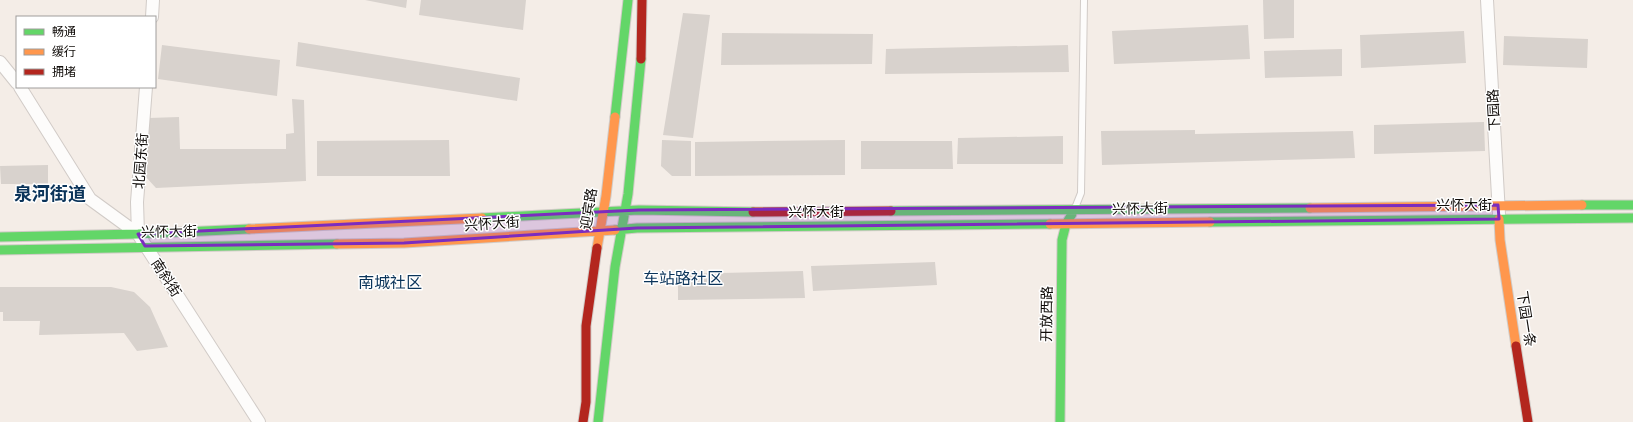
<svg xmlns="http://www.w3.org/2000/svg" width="1633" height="422" font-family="Rubik,'Noto Sans SC',sans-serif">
<rect width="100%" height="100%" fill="#f4ede7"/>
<path fill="#d8d2cd" d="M 365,0 L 407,0 L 406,8 Z
M 421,0 L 526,0 L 523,30 L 419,15 Z
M 1263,0 L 1294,0 L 1294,38 L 1264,39 Z
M 683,13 L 710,15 L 693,138 L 663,135 Z
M 1248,25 L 1250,59 L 1114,64 L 1112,31 Z
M 1464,31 L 1466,63 L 1361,68 L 1360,35 Z
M 722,33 L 873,34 L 872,64 L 721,65 Z
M 1504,36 L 1588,39 L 1587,68 L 1503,65 Z
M 298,42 L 520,78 L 517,101 L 296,66 Z
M 162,45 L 280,60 L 277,96 L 158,79 Z
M 1068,45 L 1069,72 L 885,74 L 886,49 Z
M 1342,49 L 1342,76 L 1265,78 L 1264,51 Z
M 292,99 L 304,100 L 306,181 L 156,188 L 145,176 L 149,118 L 179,117 L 180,149 L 286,149 L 286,134 L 294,133 Z
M 1484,122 L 1485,151 L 1374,154 L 1374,125 Z
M 1195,130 L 1195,134 L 1353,131 L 1355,158 L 1102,165 L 1101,131 Z
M 1063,136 L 1063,164 L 957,164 L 958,138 Z
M 449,140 L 450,176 L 317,176 L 317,141 Z
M 662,140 L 691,141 L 691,176 L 672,176 L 661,166 Z
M 845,140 L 845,175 L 695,176 L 695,142 Z
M 861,141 L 952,141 L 953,169 L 861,169 Z
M 48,165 L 48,184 L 1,184 L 0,166 Z
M 935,262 L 937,285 L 813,291 L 811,266 Z
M 803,271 L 805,298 L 678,300 L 678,274 Z
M 0,287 L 111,287 L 134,292 L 150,307 L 168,347 L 137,351 L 124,333 L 39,335 L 40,321 L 3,321 L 3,312 L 0,312 Z"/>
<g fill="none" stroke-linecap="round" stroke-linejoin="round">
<g stroke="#d1cbc7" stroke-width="8">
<path id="lane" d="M 1075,208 L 1081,193 L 1084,0"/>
</g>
<g stroke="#d1cbc7" stroke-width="14">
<path id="street" d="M 1487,0 L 1499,214
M 152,17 L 153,0
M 0,62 L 17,83
M 20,87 L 90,199 L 138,234 L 259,422
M 138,234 L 137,202 L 146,87"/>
</g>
<g stroke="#d1cbc7" stroke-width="11">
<path id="fast" d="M 615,117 L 628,0
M 1582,205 L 1633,205
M 891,211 L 1310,208
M 482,218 L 639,210 L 753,212
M 1210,222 L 1633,218
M 615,230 L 637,228 L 1050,224
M 0,237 L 138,234 L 249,229
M 0,250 L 337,244
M 598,422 L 615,267 L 628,194 L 641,59
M 1060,422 L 1062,240 L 1066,224 L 1072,214"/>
</g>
<g stroke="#d1cbc7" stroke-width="11">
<path id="slow" d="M 1310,208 L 1582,205
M 1499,219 L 1500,240 L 1516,346
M 1050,224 L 1210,222
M 249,229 L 482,218
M 337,244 L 404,243 L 615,230
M 597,248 L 606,196 L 615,117"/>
</g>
<g stroke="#d1cbc7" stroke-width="11">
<path id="jam" d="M 641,59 L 642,0
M 753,212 L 891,211
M 1516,346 L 1528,422
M 583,422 L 586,402 L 586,326 L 597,248"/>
</g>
<use href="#lane" stroke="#fdfcfb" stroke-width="6"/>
<use href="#street" stroke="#fdfcfb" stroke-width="12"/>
<use href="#fast" stroke="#63d668" stroke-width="9"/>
<use href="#slow" stroke="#ff974d" stroke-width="9"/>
<use href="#jam" stroke="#b3261e" stroke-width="9"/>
</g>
<path fill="#7b2cbf" fill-opacity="0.2" stroke="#7b2cbf" stroke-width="3" stroke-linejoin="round" d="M 1498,205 L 1499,219 L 637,228 L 404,243 L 145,246 L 138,234 L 639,210 Z"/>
<g text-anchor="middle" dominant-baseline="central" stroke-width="3" stroke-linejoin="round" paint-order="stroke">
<g font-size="14" fill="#0f0b08" stroke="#fff">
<text transform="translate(1494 110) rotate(-93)">下园路</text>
<text transform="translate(141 161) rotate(-86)">北园东街</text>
<text x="1464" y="205">兴怀大街</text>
<text transform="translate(589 209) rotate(-81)">迎宾路</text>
<text transform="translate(1140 209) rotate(-1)">兴怀大街</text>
<text x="816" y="212">兴怀大街</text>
<text transform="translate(492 224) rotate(-4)">兴怀大街</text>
<text transform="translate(169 232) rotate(-1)">兴怀大街</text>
<text transform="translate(166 278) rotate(57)">南斜街</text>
<text transform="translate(1047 314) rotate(-89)">开放西路</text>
<text transform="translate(1526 319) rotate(81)">下园一条</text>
</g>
<g font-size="16" fill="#0b345a" stroke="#fff">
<text x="683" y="278">车站路社区</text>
<text x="390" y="282">南城社区</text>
</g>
<g font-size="18" font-weight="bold" fill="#0b345a" stroke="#fff">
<text x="50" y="194">泉河街道</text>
</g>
</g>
<rect x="16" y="16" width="140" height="72" fill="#ffffff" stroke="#9f9d9c"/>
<rect x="24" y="29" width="20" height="6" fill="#63d668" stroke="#9f9d9c"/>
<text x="52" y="36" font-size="12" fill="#0f0b08">畅通</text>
<rect x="24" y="49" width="20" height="6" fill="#ff974d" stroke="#9f9d9c"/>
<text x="52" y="56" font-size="12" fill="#0f0b08">缓行</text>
<rect x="24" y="69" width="20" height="6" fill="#b3261e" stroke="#9f9d9c"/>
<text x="52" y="76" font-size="12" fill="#0f0b08">拥堵</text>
</svg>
